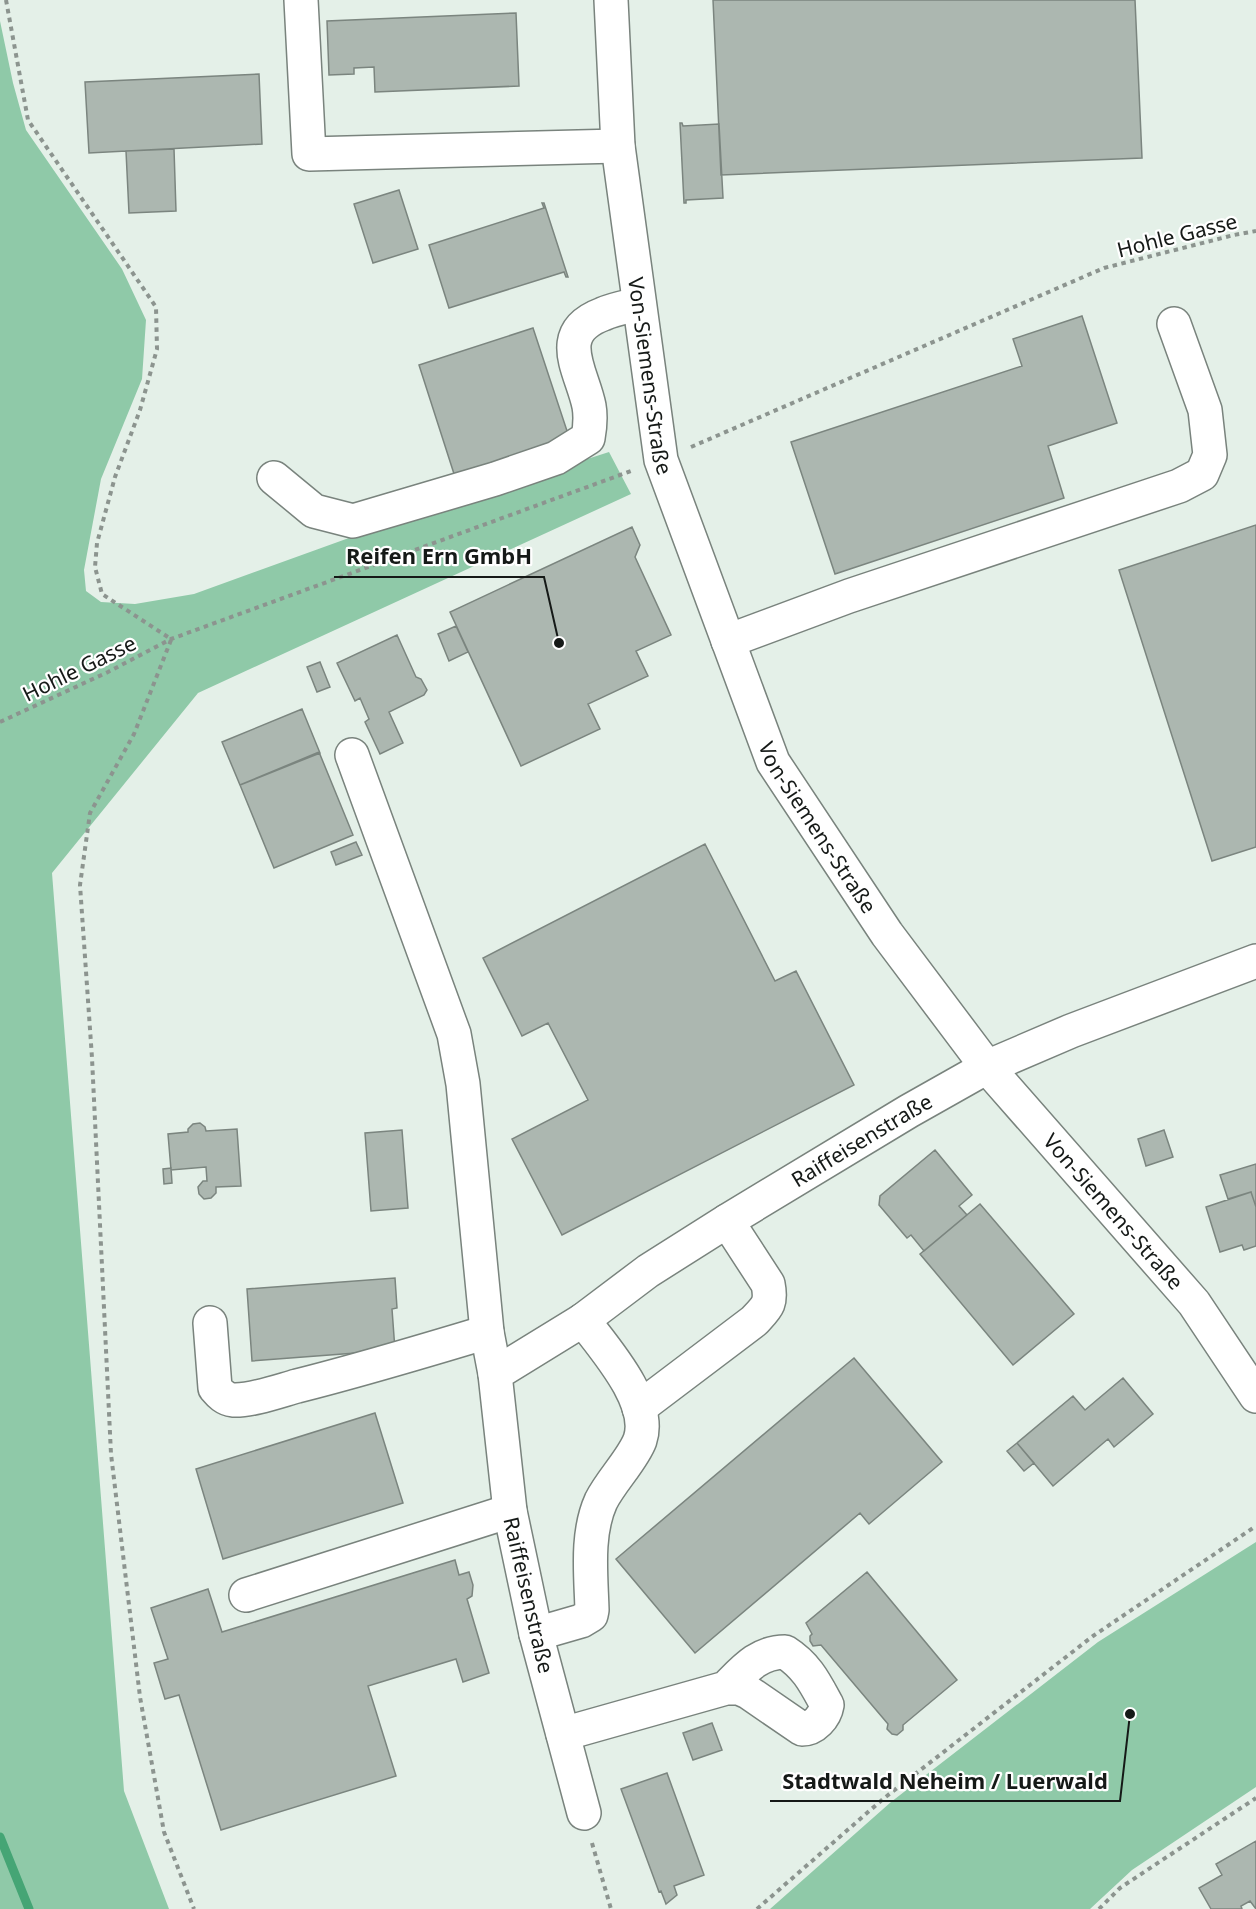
<svg xmlns="http://www.w3.org/2000/svg" width="1256" height="1909" font-family="'Noto Sans',sans-serif">
<rect width="100%" height="100%" fill="#e4f0e8"/>
<path fill="#8fc9a8" d="M 0,21 L 13,83 L 26,130 L 122,269 L 146,320 L 142,379 L 101,479 L 84,570 L 86,591 L 101,602 L 135,604 L 194,594 L 407,517 L 609,452 L 631,494 L 198,693 L 52,873 L 124,1791 L 169,1909 L 0,1909 Z
M 1256,1542 L 1256,1787 L 1132,1870 L 1090,1909 L 770,1909 L 891,1802 L 1098,1642 Z"/>
<g fill="none" stroke-linecap="round" stroke-linejoin="round">
<path stroke="#45a575" stroke-width="9" d="M 0,1837 L 29,1909"/>
</g>
<path fill="#acb7b0" stroke="#7b857f" stroke-width="1.5" d="M 713,0 L 1135,0 L 1142,158 L 721,175 Z
M 516,13 L 519,86 L 375,92 L 374,67 L 354,68 L 354,74 L 329,75 L 327,21 Z
M 259,74 L 262,144 L 89,153 L 85,82 Z
M 680,123 L 682,123 L 683,126 L 719,124 L 723,198 L 686,200 L 686,203 L 684,203 Z
M 174,149 L 176,211 L 129,213 L 126,151 Z
M 399,190 L 418,249 L 373,263 L 354,204 Z
M 542,203 L 544,203 L 568,277 L 566,277 L 564,272 L 449,308 L 429,245 L 544,208 Z
M 1082,316 L 1117,423 L 1048,446 L 1064,498 L 835,574 L 791,442 L 1022,366 L 1013,339 Z
M 533,328 L 571,443 L 456,480 L 419,365 Z
M 1256,525 L 1256,847 L 1212,861 L 1119,570 Z
M 632,527 L 640,545 L 635,557 L 671,635 L 636,651 L 648,676 L 588,704 L 600,729 L 521,766 L 450,612 Z
M 456,626 L 468,652 L 449,661 L 438,634 Z
M 397,635 L 416,677 L 421,679 L 427,690 L 424,695 L 389,712 L 403,743 L 380,754 L 365,722 L 369,719 L 360,698 L 355,701 L 337,663 Z
M 320,662 L 330,687 L 317,692 L 307,667 Z
M 302,709 L 320,753 L 240,785 L 222,742 Z
M 319,752 L 353,835 L 274,868 L 240,785 Z
M 356,842 L 362,855 L 336,865 L 331,852 Z
M 705,844 L 775,981 L 796,971 L 854,1085 L 562,1235 L 512,1139 L 588,1100 L 548,1023 L 522,1036 L 483,958 Z
M 200,1123 L 205,1127 L 206,1131 L 237,1129 L 241,1186 L 216,1187 L 216,1193 L 211,1198 L 204,1199 L 199,1194 L 198,1187 L 203,1181 L 207,1181 L 206,1167 L 171,1170 L 168,1134 L 188,1132 L 188,1129 L 193,1124 Z
M 402,1130 L 408,1208 L 371,1211 L 365,1133 Z
M 1164,1130 L 1173,1157 L 1146,1166 L 1138,1139 Z
M 935,1150 L 972,1195 L 959,1206 L 967,1215 L 924,1251 L 911,1235 L 907,1238 L 879,1205 L 880,1196 Z
M 1256,1164 L 1256,1207 L 1251,1192 L 1228,1199 L 1220,1175 Z
M 171,1168 L 172,1183 L 164,1184 L 163,1169 Z
M 1251,1192 L 1256,1207 L 1256,1246 L 1244,1250 L 1242,1245 L 1220,1252 L 1206,1207 Z
M 980,1204 L 1074,1314 L 1013,1365 L 920,1254 Z
M 395,1278 L 397,1308 L 392,1309 L 395,1350 L 252,1361 L 247,1289 Z
M 854,1358 L 942,1462 L 869,1524 L 860,1513 L 695,1653 L 616,1559 Z
M 1123,1378 L 1153,1414 L 1114,1447 L 1108,1439 L 1053,1486 L 1017,1443 L 1073,1396 L 1085,1410 Z
M 375,1413 L 403,1503 L 223,1559 L 196,1469 Z
M 1017,1443 L 1034,1463 L 1024,1471 L 1007,1451 Z
M 455,1560 L 459,1575 L 469,1572 L 473,1585 L 472,1596 L 467,1599 L 489,1673 L 463,1682 L 456,1659 L 368,1686 L 396,1776 L 221,1830 L 179,1695 L 165,1699 L 154,1663 L 168,1659 L 151,1608 L 208,1589 L 222,1632 Z
M 867,1572 L 957,1680 L 903,1725 L 903,1730 L 897,1735 L 892,1734 L 887,1729 L 888,1724 L 821,1645 L 813,1646 L 810,1641 L 810,1636 L 812,1634 L 806,1623 Z
M 712,1723 L 722,1750 L 693,1760 L 683,1733 Z
M 667,1773 L 704,1875 L 674,1886 L 677,1895 L 666,1904 L 661,1891 L 659,1892 L 621,1789 Z
M 1256,1841 L 1256,1909 L 1250,1901 L 1241,1906 L 1242,1909 L 1211,1909 L 1199,1888 L 1222,1875 L 1216,1864 Z"/>
<g fill="none" stroke-linecap="round" stroke-linejoin="round">
<g stroke="#79837d" stroke-width="36">
<g id="minor">
<path d="M 301,0 L 309,154 L 618,146"/>
<path id="s1" d="M 611,0 L 618,146 L 661,460 L 773,762 L 887,934 L 987,1067 L 1194,1303 L 1256,1396"/>
<path d="M 274,478 L 314,511 L 353,521 L 495,479 L 556,458 L 588,438 C 590,427 591,417 589,406 C 582,371 552,333 603,314 C 614,309 627,307 639,304"/>
<path d="M 728,641 L 849,596 L 1179,486 L 1202,474 L 1210,455 L 1205,410 L 1174,324"/>
<path d="M 352,755 L 454,1034 L 463,1084 L 487,1332 L 495,1374"/>
<path d="M 210,1323 L 215,1388 C 220,1394 225,1399 233,1400 C 251,1401 279,1391 297,1386 C 361,1370 424,1351 487,1332"/>
<path d="M 639,1408 L 754,1321 C 767,1307 772,1304 768,1284 L 727,1221"/>
<path d="M 246,1595 L 510,1511"/>
<path d="M 536,1634 L 581,1621 L 591,1615 L 592,1610 C 591,1575 586,1534 601,1501 C 611,1481 633,1459 640,1440 C 653,1402 604,1348 583,1320"/>
<path d="M 563,1734 L 726,1688 L 739,1688 L 748,1692 L 802,1729 C 814,1729 825,1717 827,1705 C 815,1683 807,1666 785,1652 C 758,1652 743,1671 726,1688"/>
<path id="s2" d="M 584,1813 L 536,1634 L 510,1511 L 495,1374 L 583,1320 L 648,1271 L 727,1221 L 909,1111 L 987,1067 L 1071,1031 L 1256,961"/>
</g>
</g>
<path stroke="#8c948f" stroke-width="4" stroke-dasharray="4.5 4.5" stroke-linecap="butt" d="M 6,0 L 28,120 L 156,307 L 157,349 L 140,410 L 115,477 L 97,543 L 95,567 L 102,594 L 171,639
M 691,447 L 1104,268 L 1234,235 L 1256,231
M 171,640 L 134,734 L 90,813 L 80,885 L 92,1058 L 111,1454 L 140,1697 L 164,1832 L 194,1909
M 0,722 L 108,672 L 171,639 L 631,471
M 592,1843 L 611,1909
M 757,1909 L 883,1799 L 1093,1636 L 1256,1526
M 1099,1909 L 1120,1888 L 1256,1798"/>
<use href="#minor" stroke="#fff" stroke-width="33"/>
</g>
<g text-anchor="middle" dominant-baseline="central" stroke-width="4.5" stroke-linejoin="round" paint-order="stroke">
<g font-size="21" fill="#151917" stroke="#fff">
<text transform="translate(1177 235) rotate(-14)">Hohle Gasse</text>
<text stroke="none"><textPath href="#s1" startOffset="378">Von-Siemens-Straße</textPath></text>
<text transform="translate(79 668) rotate(-26)">Hohle Gasse</text>
<text stroke="none"><textPath href="#s1" startOffset="864">Von-Siemens-Straße</textPath></text>
<text stroke="none"><textPath href="#s2" startOffset="884">Raiffeisenstraße</textPath></text>
<text stroke="none"><textPath href="#s1" startOffset="1350">Von-Siemens-Straße</textPath></text>
<text transform="translate(529 1595) rotate(77)">Raiffeisenstraße</text>
</g>
</g>
<path fill="none" stroke="#151917" stroke-width="2" d="M559 643L544 577H334M1130 1714L1120 1801H770"/>
<g fill="#151917" stroke="#fff" stroke-width="2">
<circle cx="559" cy="643" r="6"/>
<circle cx="1130" cy="1714" r="6"/>
</g>
<g font-size="22" text-anchor="middle" font-weight="bold" fill="#151917" stroke="#fff" stroke-width="4.5" stroke-linejoin="round" paint-order="stroke">
<text x="439" y="564">Reifen Ern GmbH</text>
<text x="945" y="1789">Stadtwald Neheim / Luerwald</text>
</g>
</svg>
